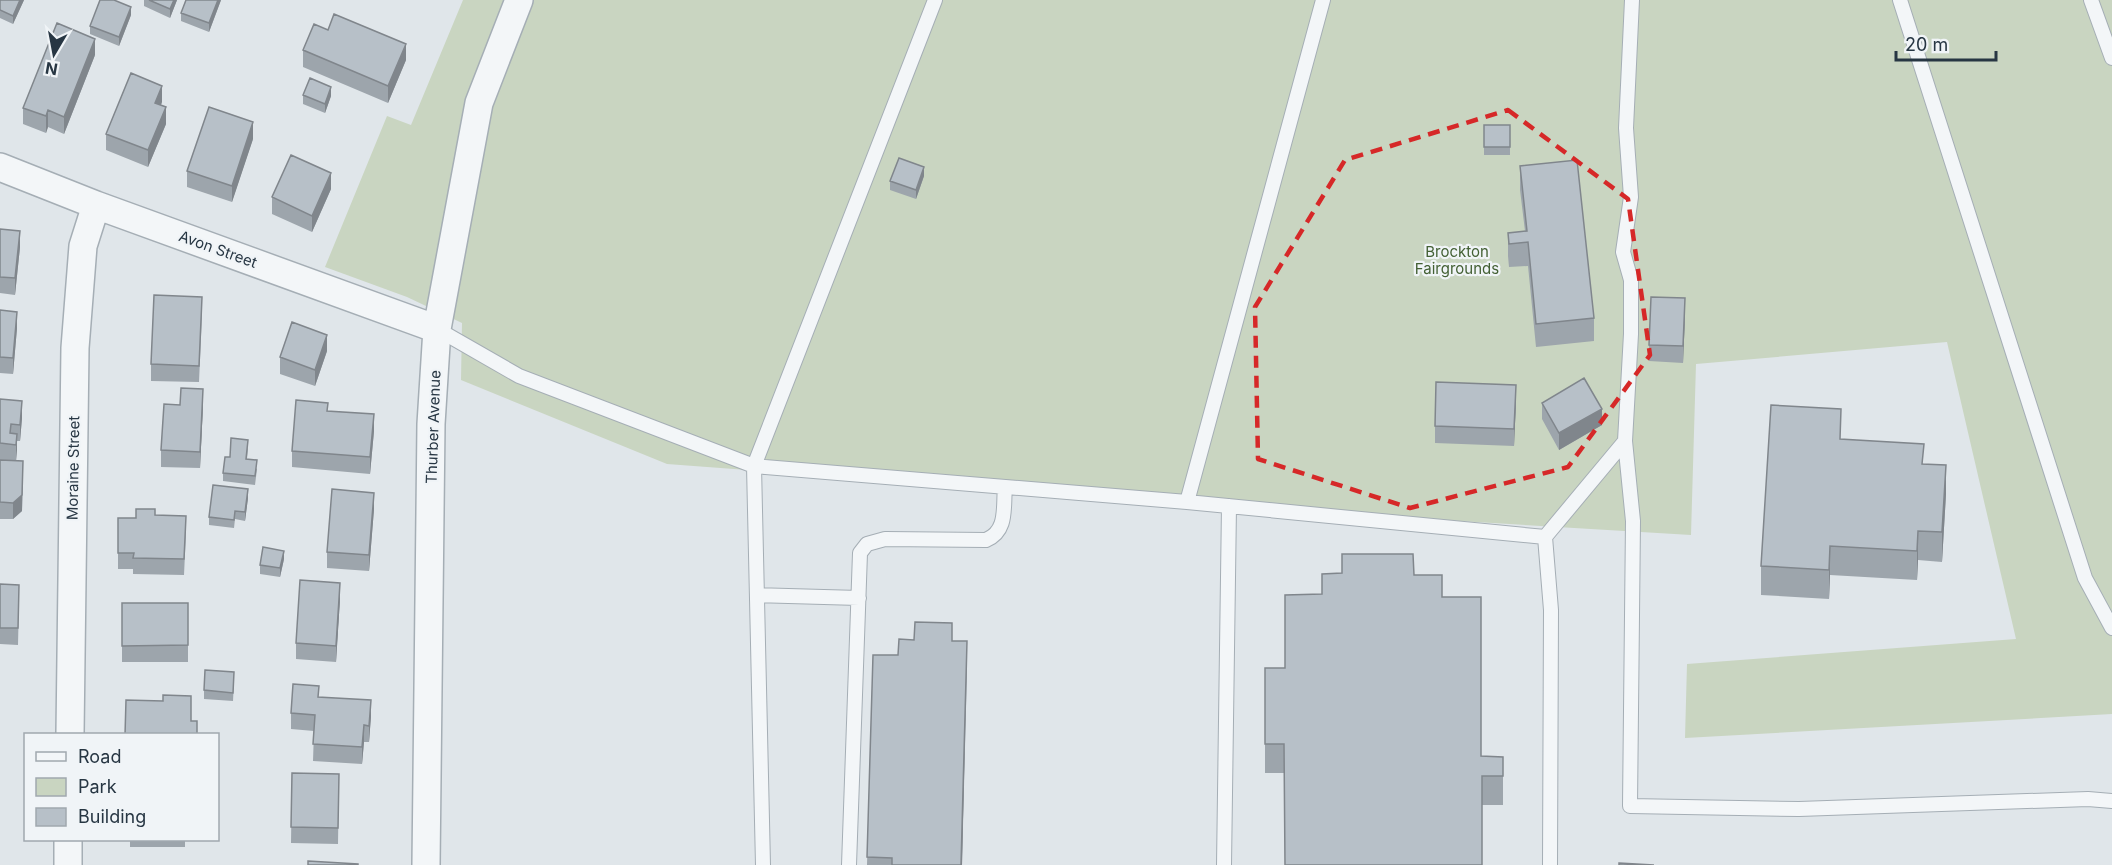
<svg xmlns="http://www.w3.org/2000/svg" width="2112" height="865" font-family="Inter,sans-serif">
<rect width="100%" height="100%" fill="#e0e6ea"/>
<path fill="#c9d5c1" d="M 463,0 L 2112,0 L 2112,714 L 1685,738 L 1687,664 L 2016,639 L 1947,342 L 1696,364 L 1691,535 L 1293,511 L 667,464 L 461,380 L 462,323 L 407,297 L 325,267 L 387,116 L 411,125 Z"/>
<g fill="none" stroke-linecap="round" stroke-linejoin="round">
<g stroke="#a5aeb5" stroke-width="16">
<path id="lane" d="M 935,0 L 754,466 L 1187,502 L 1323,0
M 1900,0 L 2085,578 L 2112,628
M 2091,0 L 2112,58
M 437,329 L 519,376 L 754,466 L 763,865
M 1625,441 L 1633,521 L 1630,806 L 1799,809 L 2088,799 L 2112,801
M 1187,502 L 1545,537 L 1551,610 L 1550,865
M 1545,537 L 1625,441 L 1631,334 L 1631,280 L 1623,252 L 1631,197 L 1626,128 L 1632,0
M 757,595 L 859,598
M 849,865 L 860,553 L 867,544 L 885,539 L 986,540 C 1008,531 1003,507 1005,487
M 1224,865 L 1229,506"/>
</g>
<g stroke="#a5aeb5" stroke-width="30">
<path id="street" d="M 0,167 L 96,205 L 437,329
M 70,734 L 75,348 L 83,246 L 96,205
M 68,865 L 68,840
M 426,865 L 431,424 L 437,329 L 479,103 L 519,0"/>
</g>
<use href="#lane" stroke="#f3f6f8" stroke-width="14"/>
<use href="#street" stroke="#f3f6f8" stroke-width="27"/>
</g>
<path fill="#9da5ac" d="M 0,0 L 24,0 L 13,24 L 0,18 Z
M 144,0 L 177,0 L 170,18 L 144,6 Z
M 221,0 L 209,32 L 181,21 L 181,13 Z
M 131,15 L 119,46 L 90,34 L 90,26 Z
M 303,50 L 406,60 L 388,103 L 303,67 Z
M 95,55 L 64,134 L 48,127 L 46,133 L 23,124 L 23,108 Z
M 303,95 L 331,96 L 325,113 L 303,104 Z
M 162,102 L 161,105 L 166,124 L 148,167 L 106,150 L 106,134 Z
M 1484,125 L 1510,125 L 1510,155 L 1484,155 Z
M 253,139 L 232,202 L 187,187 L 187,171 Z
M 1520,166 L 1594,318 L 1594,341 L 1536,347 L 1528,266 L 1509,267 L 1508,256 L 1508,233 L 1525,231 L 1520,190 Z
M 924,176 L 916,199 L 890,190 L 890,181 Z
M 331,189 L 312,232 L 272,214 L 272,197 Z
M 0,229 L 20,247 L 15,295 L 0,293 Z
M 0,310 L 17,328 L 13,374 L 0,373 Z
M 202,314 L 199,382 L 151,381 L 151,364 Z
M 1685,315 L 1683,363 L 1649,361 L 1649,345 Z
M 327,351 L 315,386 L 280,374 L 280,357 Z
M 0,399 L 22,418 L 20,441 L 17,441 L 16,461 L 23,478 L 22,511 L 13,519 L 0,519 L 0,460 L 10,461 L 0,460 Z
M 1516,401 L 1514,446 L 1435,443 L 1435,426 Z
M 1542,403 L 1602,425 L 1559,450 L 1542,419 Z
M 203,405 L 200,468 L 161,467 L 161,450 Z
M 328,411 L 374,431 L 370,474 L 292,467 L 292,451 Z
M 1841,439 L 1924,464 L 1946,494 L 1942,562 L 1918,560 L 1917,580 L 1830,575 L 1829,599 L 1761,595 L 1761,566 Z
M 248,448 L 247,459 L 257,469 L 255,485 L 223,481 L 223,473 L 230,457 Z
M 248,498 L 245,521 L 235,519 L 234,528 L 209,525 L 209,517 Z
M 374,509 L 369,571 L 327,568 L 327,552 Z
M 155,515 L 186,532 L 184,575 L 133,574 L 133,569 L 118,569 L 118,518 L 136,518 Z
M 284,559 L 280,577 L 260,574 L 260,565 Z
M 1414,575 L 1442,597 L 1481,756 L 1503,757 L 1503,805 L 1482,805 L 1284,773 L 1265,773 L 1265,668 L 1285,668 Z
M 0,584 L 19,601 L 18,645 L 0,644 Z
M 340,599 L 336,662 L 296,659 L 296,643 Z
M 122,603 L 188,603 L 188,662 L 122,662 Z
M 952,641 L 967,670 L 962,865 L 867,865 L 873,655 L 898,655 Z
M 234,681 L 233,701 L 204,699 L 204,690 Z
M 319,697 L 371,716 L 369,742 L 364,742 L 362,764 L 313,761 L 314,731 L 291,729 L 291,713 Z
M 292,773 L 339,774 L 338,844 L 291,843 Z
M 130,840 L 185,840 L 185,847 L 130,847 Z"/>
<path fill="#80868c" d="M 20,0 L 24,0 L 13,24 L 13,16 Z
M 174,0 L 177,0 L 170,18 L 170,9 Z
M 218,0 L 221,0 L 209,32 L 209,23 Z
M 131,7 L 131,15 L 119,46 L 119,37 Z
M 95,39 L 95,55 L 64,134 L 64,117 Z
M 406,44 L 406,60 L 388,103 L 388,86 Z
M 162,86 L 162,102 L 155,119 L 155,103 Z
M 331,87 L 331,96 L 325,113 L 325,104 Z
M 166,107 L 166,124 L 148,167 L 148,150 Z
M 48,110 L 48,127 L 46,133 L 46,116 Z
M 253,122 L 253,139 L 232,202 L 232,186 Z
M 924,167 L 924,176 L 916,199 L 916,190 Z
M 331,173 L 331,189 L 312,232 L 312,216 Z
M 20,231 L 20,247 L 15,295 L 15,278 Z
M 1685,298 L 1685,315 L 1683,363 L 1683,346 Z
M 17,312 L 17,328 L 13,374 L 13,358 Z
M 327,335 L 327,351 L 315,386 L 315,370 Z
M 1516,385 L 1516,401 L 1514,446 L 1514,429 Z
M 203,389 L 203,405 L 200,468 L 200,452 Z
M 22,401 L 22,418 L 20,441 L 20,425 Z
M 1602,409 L 1602,425 L 1559,450 L 1559,433 Z
M 374,414 L 374,431 L 370,474 L 370,457 Z
M 17,434 L 17,450 L 16,461 L 16,445 Z
M 23,461 L 22,511 L 13,519 L 13,503 Z
M 1946,465 L 1946,494 L 1942,562 L 1942,532 Z
M 248,489 L 248,498 L 245,521 L 245,512 Z
M 374,493 L 374,509 L 369,571 L 369,555 Z
M 1918,531 L 1918,560 L 1917,580 L 1917,551 Z
M 1830,546 L 1830,575 L 1829,599 L 1829,570 Z
M 284,551 L 284,559 L 280,577 L 280,568 Z
M 340,583 L 340,599 L 336,662 L 336,646 Z
M 967,641 L 962,865 L 961,865 Z
M 371,700 L 371,716 L 369,742 L 369,726 Z
M 364,725 L 364,742 L 362,764 L 362,747 Z"/>
<path fill="#b7c0c8" stroke="#80868c" stroke-width="1.5" d="M 0,0 L 20,0 L 13,16 L 0,10 Z
M 100,0 L 114,0 L 131,7 L 119,37 L 90,26 Z
M 149,0 L 174,0 L 170,9 Z
M 186,0 L 218,0 L 209,23 L 181,13 Z
M 334,14 L 406,44 L 388,86 L 303,50 L 314,24 L 328,30 Z
M 57,23 L 95,39 L 64,117 L 48,110 L 46,116 L 23,108 Z
M 131,73 L 162,86 L 155,103 L 166,107 L 148,150 L 106,134 Z
M 310,78 L 331,87 L 325,104 L 303,95 Z
M 209,107 L 253,122 L 232,186 L 187,171 Z
M 1484,125 L 1510,125 L 1510,147 L 1484,147 Z
M 291,155 L 331,173 L 312,216 L 272,197 Z
M 899,158 L 924,167 L 916,190 L 890,181 Z
M 1577,160 L 1594,318 L 1536,324 L 1528,242 L 1509,244 L 1508,233 L 1527,231 L 1520,166 Z
M 0,229 L 20,231 L 15,278 L 0,277 Z
M 154,295 L 202,297 L 199,366 L 151,364 Z
M 1651,297 L 1685,298 L 1683,346 L 1649,345 Z
M 0,310 L 17,312 L 13,358 L 0,357 Z
M 292,322 L 327,335 L 315,370 L 280,357 Z
M 1584,378 L 1602,409 L 1559,433 L 1542,403 Z
M 1436,382 L 1516,385 L 1514,429 L 1435,426 Z
M 181,388 L 203,389 L 200,452 L 161,450 L 164,404 L 180,405 Z
M 0,399 L 22,401 L 20,425 L 11,424 L 10,433 L 17,434 L 16,445 L 0,443 Z
M 296,400 L 328,403 L 327,411 L 374,414 L 370,457 L 292,451 Z
M 1771,405 L 1841,409 L 1840,439 L 1924,444 L 1922,464 L 1946,465 L 1942,532 L 1918,531 L 1917,551 L 1830,546 L 1829,570 L 1761,566 Z
M 231,438 L 248,440 L 246,459 L 257,460 L 255,476 L 223,473 L 225,457 L 230,457 Z
M 0,460 L 23,461 L 22,495 L 13,503 L 0,502 Z
M 213,485 L 248,489 L 245,512 L 235,511 L 234,520 L 209,517 Z
M 332,489 L 374,493 L 369,555 L 327,552 Z
M 136,509 L 155,509 L 155,515 L 186,516 L 184,559 L 133,558 L 134,553 L 118,553 L 118,518 L 136,518 Z
M 263,547 L 284,551 L 280,568 L 260,565 Z
M 1342,554 L 1413,554 L 1414,575 L 1442,575 L 1442,597 L 1481,597 L 1481,756 L 1503,757 L 1503,776 L 1482,776 L 1482,865 L 1285,865 L 1284,744 L 1265,744 L 1265,668 L 1285,668 L 1285,595 L 1322,594 L 1322,574 L 1342,573 Z
M 300,580 L 340,583 L 336,646 L 296,643 Z
M 0,584 L 19,585 L 18,628 L 0,628 Z
M 122,603 L 188,603 L 188,645 L 122,646 Z
M 915,622 L 952,623 L 952,641 L 967,641 L 961,865 L 892,865 L 892,858 L 867,857 L 873,655 L 898,655 L 899,639 L 914,640 Z
M 205,670 L 234,672 L 233,693 L 204,690 Z
M 293,684 L 319,686 L 318,697 L 371,700 L 369,726 L 364,725 L 362,747 L 313,744 L 315,715 L 291,713 Z
M 163,695 L 191,696 L 191,721 L 197,721 L 197,735 L 125,735 L 126,700 L 163,701 Z
M 292,773 L 339,774 L 338,828 L 291,827 Z
M 308,861 L 358,864 L 358,865 L 308,865 Z
M 1619,863 L 1654,865 L 1619,865 Z"/>
<path fill="none" stroke="#d62828" stroke-width="4.5" stroke-dasharray="12 8" stroke-linejoin="round" d="M 1508,110 L 1628,199 L 1650,355 L 1568,467 L 1410,508 L 1258,459 L 1255,307 L 1345,160 Z"/>
<g text-anchor="middle" dominant-baseline="central" stroke-width="4.5" stroke-linejoin="round" paint-order="stroke">
<g font-size="15" fill="#273643" stroke="#f0f4f7">
<text transform="translate(218 249) rotate(20)">Avon Street</text>
<text transform="translate(433 427) rotate(-88)">Thurber Avenue</text>
<text transform="translate(73 468) rotate(-89)">Moraine Street</text>
</g>
<g font-size="15" fill="#436034" stroke="#f0f4f7">
<text x="1457" y="251">Brockton<tspan x="1457" dy="17">Fairgrounds</tspan></text>
</g>
</g>
<rect x="24" y="733" width="195" height="108" fill="#f0f4f7" stroke="#a0a8af" stroke-width="1.5"/>
<rect x="36" y="752" width="30" height="9" fill="#f3f6f8" stroke="#a0a8af" stroke-width="1.5"/>
<text x="78" y="763" font-size="18" fill="#273643">Road</text>
<rect x="36" y="778" width="30" height="18" fill="#c9d5c1" stroke="#a0a8af" stroke-width="1.5"/>
<text x="78" y="793" font-size="18" fill="#273643">Park</text>
<rect x="36" y="808" width="30" height="18" fill="#b7c0c8" stroke="#a0a8af" stroke-width="1.5"/>
<text x="78" y="823" font-size="18" fill="#273643">Building</text>
<g transform="translate(54 54) rotate(190)" stroke="#f0f4f7" stroke-width="4.5" paint-order="stroke">
<path d="M0-4.5L10 22L0 15L-10 22Z" fill="#273643"/>
<text y="-9" font-size="16" font-weight="bold" text-anchor="middle" fill="#273643">N</text>
</g>
<path d="M1896 51v9h100v-9" fill="none" stroke="#273643" stroke-width="3"/>
<text x="1905" y="51" font-size="18" fill="#273643" stroke="#f0f4f7" stroke-width="4.5" paint-order="stroke">20 m</text>
</svg>
